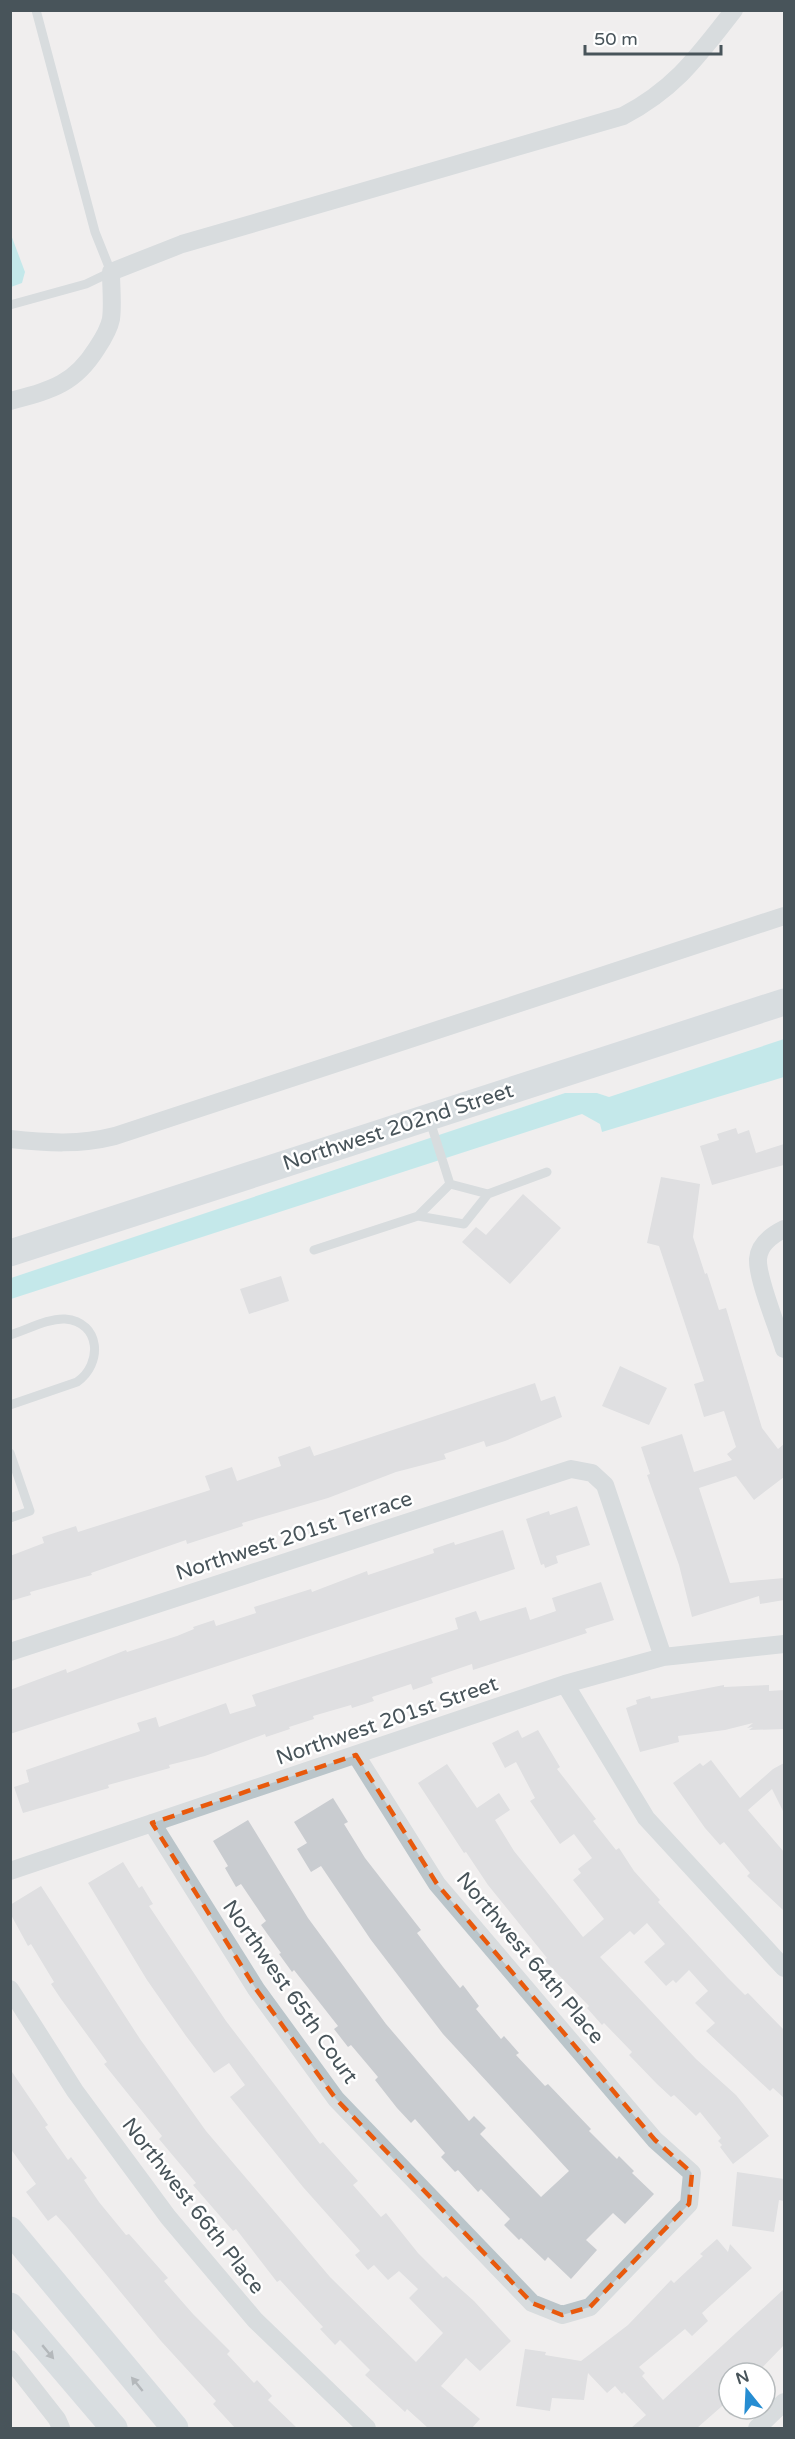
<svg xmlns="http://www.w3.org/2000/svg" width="795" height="2439" font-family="'Varela Round',sans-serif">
<rect width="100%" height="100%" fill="#f0eeee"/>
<path fill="#8fe1e5" d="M 10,232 L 25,272 L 22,283 L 11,287 Z
M 784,1039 L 784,1077 L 602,1132 L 600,1124 L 582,1114 L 11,1299 L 11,1278 L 565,1093 L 597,1093 L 609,1097 Z"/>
<path fill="#c9ccd0" d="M 736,1128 L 738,1134 L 749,1130 L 756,1153 L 784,1144 L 784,1165 L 712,1185 L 700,1146 L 719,1140 L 717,1134 Z
M 661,1177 L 700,1184 L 693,1237 L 705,1274 L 707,1273 L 719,1310 L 726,1308 L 762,1428 L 778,1449 L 784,1444 L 784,1477 L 754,1500 L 736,1476 L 699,1488 L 730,1583 L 784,1578 L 784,1600 L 760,1604 L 759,1596 L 692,1617 L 679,1565 L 647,1475 L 650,1474 L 641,1447 L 682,1434 L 694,1472 L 732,1460 L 727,1454 L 736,1447 L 724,1411 L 704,1417 L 694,1384 L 704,1381 L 659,1246 L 647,1243 Z
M 523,1194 L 561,1228 L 510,1284 L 462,1242 L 476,1227 L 486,1235 Z
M 281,1276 L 289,1301 L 249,1314 L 240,1289 Z
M 620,1366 L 667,1388 L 649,1425 L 602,1406 Z
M 535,1383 L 541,1401 L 555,1396 L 562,1417 L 505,1441 L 486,1447 L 484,1441 L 444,1454 L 446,1459 L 396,1472 L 328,1498 L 242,1523 L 243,1526 L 187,1544 L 186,1540 L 91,1573 L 92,1575 L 30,1592 L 31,1595 L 10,1601 L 10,1556 L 44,1543 L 42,1537 L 76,1526 L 78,1532 L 204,1492 L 210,1490 L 205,1476 L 232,1467 L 237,1481 L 281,1466 L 278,1457 L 310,1446 L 314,1456 Z
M 577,1506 L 590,1545 L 556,1556 L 558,1563 L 545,1568 L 544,1564 L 541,1565 L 526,1519 L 549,1511 L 550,1515 Z
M 503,1530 L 515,1569 L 10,1734 L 10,1690 L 66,1669 L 67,1673 L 126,1650 L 127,1652 L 177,1636 L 194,1629 L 193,1627 L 214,1620 L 216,1626 L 256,1613 L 254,1607 L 311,1589 L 312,1592 L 367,1571 L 368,1575 L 434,1553 L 433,1549 L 454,1542 L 455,1545 Z
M 601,1582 L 614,1620 L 585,1629 L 587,1633 L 473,1670 L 472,1664 L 431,1678 L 433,1683 L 413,1690 L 411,1684 L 372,1697 L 374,1701 L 352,1708 L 351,1705 L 313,1716 L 314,1719 L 289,1727 L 290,1729 L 266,1737 L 265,1734 L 205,1756 L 169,1765 L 170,1768 L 108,1785 L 109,1788 L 23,1813 L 14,1787 L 29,1782 L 26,1770 L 140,1731 L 137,1723 L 156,1717 L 159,1727 L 226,1703 L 230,1714 L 256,1706 L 252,1695 L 458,1629 L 455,1618 L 476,1611 L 480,1621 L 526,1607 L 530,1620 L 556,1611 L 552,1598 Z
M 724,1685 L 724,1687 L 769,1685 L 769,1691 L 784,1690 L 784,1729 L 749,1730 L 753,1727 L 747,1728 L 753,1723 L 725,1730 L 678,1736 L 679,1742 L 640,1752 L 626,1708 L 637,1704 L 636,1700 L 650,1696 L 651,1699 Z
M 518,1730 L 522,1738 L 538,1730 L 560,1767 L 557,1769 L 596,1819 L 593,1821 L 616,1850 L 619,1848 L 634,1871 L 660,1900 L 658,1902 L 727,1977 L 745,1995 L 748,1993 L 784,2030 L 784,2098 L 773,2088 L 770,2091 L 706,2031 L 715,2023 L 695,2003 L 708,1991 L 689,1970 L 676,1983 L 673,1980 L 666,1986 L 644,1962 L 665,1944 L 647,1923 L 634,1935 L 630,1931 L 600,1957 L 696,2059 L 736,2095 L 769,2136 L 733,2164 L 720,2147 L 722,2145 L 718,2141 L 721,2138 L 700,2112 L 696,2116 L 674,2095 L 671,2097 L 657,2084 L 629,2055 L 632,2052 L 604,2023 L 602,2025 L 587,2008 L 589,2006 L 544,1960 L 547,1958 L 488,1885 L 466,1852 L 464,1853 L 418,1783 L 447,1764 L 477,1808 L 499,1793 L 510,1810 L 495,1820 L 514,1851 L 583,1937 L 604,1919 L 573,1880 L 581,1873 L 578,1869 L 592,1858 L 574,1834 L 560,1844 L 530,1801 L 535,1798 L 516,1762 L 505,1768 L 492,1743 Z
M 711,1760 L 740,1798 L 773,1769 L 784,1763 L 784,1813 L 772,1789 L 748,1810 L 784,1852 L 784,1911 L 747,1876 L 750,1873 L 724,1842 L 720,1845 L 705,1828 L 673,1783 L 700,1763 L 703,1766 Z
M 333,1798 L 348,1822 L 344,1824 L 365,1858 L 421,1930 L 417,1933 L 443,1967 L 460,1988 L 463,1985 L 479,2006 L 476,2009 L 501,2039 L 504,2036 L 519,2053 L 516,2055 L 545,2086 L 548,2084 L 591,2129 L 589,2131 L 617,2159 L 619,2156 L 634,2171 L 632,2173 L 654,2194 L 625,2224 L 613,2213 L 586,2240 L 597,2250 L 571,2279 L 548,2257 L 545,2261 L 521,2238 L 519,2240 L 504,2225 L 510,2219 L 481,2189 L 478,2192 L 458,2170 L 455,2172 L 441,2157 L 445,2153 L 415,2119 L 411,2123 L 397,2108 L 375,2080 L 378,2077 L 351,2045 L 348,2047 L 334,2029 L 338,2026 L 294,1970 L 292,1972 L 279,1954 L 281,1953 L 261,1925 L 266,1921 L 241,1884 L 236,1887 L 225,1868 L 228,1866 L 213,1841 L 248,1820 L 308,1918 L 386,2024 L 469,2121 L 474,2116 L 486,2128 L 480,2134 L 541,2197 L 569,2171 L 443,2034 L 371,1940 L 321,1866 L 311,1872 L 297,1849 L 307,1843 L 294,1822 Z
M 123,1862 L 139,1888 L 142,1886 L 153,1904 L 149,1906 L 226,2021 L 320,2144 L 323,2142 L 358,2181 L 353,2185 L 381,2217 L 386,2213 L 418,2253 L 443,2278 L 446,2276 L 474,2301 L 511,2341 L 480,2371 L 466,2358 L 441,2386 L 480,2419 L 472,2428 L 428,2428 L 407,2409 L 405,2412 L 380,2389 L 365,2375 L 370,2370 L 340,2340 L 335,2345 L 320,2329 L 323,2327 L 280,2280 L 277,2282 L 236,2229 L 233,2231 L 193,2185 L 196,2183 L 159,2139 L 162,2136 L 104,2064 L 107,2062 L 61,1999 L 51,1984 L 54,1982 L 31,1944 L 28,1946 L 10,1913 L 10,1905 L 41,1886 L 140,2039 L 206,2131 L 330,2277 L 416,2362 L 443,2333 L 409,2298 L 418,2289 L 399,2271 L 388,2280 L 374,2265 L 368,2270 L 355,2255 L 360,2251 L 303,2187 L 230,2097 L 245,2085 L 229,2063 L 214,2073 L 186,2036 L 147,1980 L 88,1883 Z
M 10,2069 L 48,2125 L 45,2127 L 68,2160 L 71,2157 L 87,2178 L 84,2180 L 99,2202 L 126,2235 L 129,2234 L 168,2278 L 164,2281 L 193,2314 L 230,2351 L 227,2354 L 254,2383 L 257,2380 L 272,2396 L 268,2400 L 297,2428 L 235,2428 L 213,2404 L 216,2401 L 161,2341 L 67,2227 L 56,2215 L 48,2221 L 26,2192 L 36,2184 L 10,2148 Z
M 737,2172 L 784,2179 L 784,2201 L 779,2200 L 774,2232 L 732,2226 Z
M 717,2239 L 728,2252 L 730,2244 L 752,2268 L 702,2313 L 708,2321 L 692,2336 L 685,2329 L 639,2367 L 645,2373 L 642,2376 L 663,2400 L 784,2289 L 784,2345 L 757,2373 L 729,2373 L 729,2400 L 697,2428 L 631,2428 L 646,2415 L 624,2392 L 622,2394 L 615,2386 L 607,2393 L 588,2373 L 584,2400 L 552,2398 L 550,2411 L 516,2406 L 525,2349 L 546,2352 L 545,2355 L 581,2361 L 628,2325 L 671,2280 L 674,2283 L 703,2256 L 700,2254 Z"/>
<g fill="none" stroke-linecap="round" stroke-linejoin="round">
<path stroke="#bac5ca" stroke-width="9" d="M 10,305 L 86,284 L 111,272 L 95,232 L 36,10
M 429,1118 L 450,1184 L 488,1194 L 547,1172
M 418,1216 L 464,1224 L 488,1194
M 314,1250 L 418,1216 L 450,1184
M 10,1335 C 27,1330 48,1318 65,1319 C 101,1322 103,1364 77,1382 L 10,1405
M 10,1453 L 30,1511 L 10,1518"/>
<path stroke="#bac5ca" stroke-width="18" d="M 10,401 C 51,390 74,385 97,348 C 103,339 109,329 111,319 C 113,304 111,287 111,272 L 182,244 L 623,116 C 676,88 698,56 734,10
M 10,1139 C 47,1143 80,1145 115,1136 L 784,916
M 784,1229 C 772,1235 759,1244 758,1259 C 757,1279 778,1328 784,1349
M 10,1652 L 571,1469 L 592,1473 L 605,1485 L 663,1657
M 565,1684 L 646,1818 L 784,1968
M 152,1823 L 256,1989 L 336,2099 L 532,2303 L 562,2315 L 590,2307 L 689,2204 L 692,2173 L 655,2140 L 437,1884 L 356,1755
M 10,1871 L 565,1684 L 663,1657 L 784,1644
M 10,1989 L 75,2091 L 168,2217 L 255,2320 L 367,2428
M 10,2359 L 57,2419 L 61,2428
M 757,2428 L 784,2402"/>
<path stroke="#bbc7cf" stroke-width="27" d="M 10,1253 L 784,1002
M 10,2230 L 175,2428
M 10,2306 L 114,2428"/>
</g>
<defs><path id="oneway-solid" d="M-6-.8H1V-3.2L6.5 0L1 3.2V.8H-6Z" transform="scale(1.5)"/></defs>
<g fill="#6a767d">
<use href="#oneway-solid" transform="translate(48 2352) rotate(50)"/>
<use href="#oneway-solid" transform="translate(137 2384) rotate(-129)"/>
</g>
<path d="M0 0H795V2439H0ZM 356,1755 L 437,1884 L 655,2140 L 692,2173 L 689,2204 L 590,2307 L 562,2315 L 532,2303 L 336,2099 L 256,1989 L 152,1823 Z" fill="#f0eeee" fill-opacity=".55" fill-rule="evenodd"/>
<path fill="none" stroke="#e8590c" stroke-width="4.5" stroke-dasharray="12 8" stroke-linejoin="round" d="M 356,1755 L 437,1884 L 655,2140 L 692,2173 L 689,2204 L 590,2307 L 562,2315 L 532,2303 L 336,2099 L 256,1989 L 152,1823 Z"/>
<g text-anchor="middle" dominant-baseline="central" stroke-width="5" stroke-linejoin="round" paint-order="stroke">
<g font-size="21" fill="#48545a" stroke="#fff">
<text transform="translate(398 1127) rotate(-18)">Northwest 202nd Street</text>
<text transform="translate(294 1536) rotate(-18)">Northwest 201st Terrace</text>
<text transform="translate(387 1721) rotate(-19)">Northwest 201st Street</text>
<text transform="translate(530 1958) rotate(50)">Northwest 64th Place</text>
<text transform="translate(290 1992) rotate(55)">Northwest 65th Court</text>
<text transform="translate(193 2206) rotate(52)">Northwest 66th Place</text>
</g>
</g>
<rect width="795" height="2439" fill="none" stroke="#48545a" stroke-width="24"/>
<g transform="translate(747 2391) rotate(342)"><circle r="28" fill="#ffffff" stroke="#b6bbbd" stroke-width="1.5"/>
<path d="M0-4.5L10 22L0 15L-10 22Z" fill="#268dd2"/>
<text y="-9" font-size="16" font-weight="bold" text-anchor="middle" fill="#48545a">N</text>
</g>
<path d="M585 45v9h136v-9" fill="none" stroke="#48545a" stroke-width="3"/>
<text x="594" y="45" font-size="18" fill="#48545a" stroke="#ffffff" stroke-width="4.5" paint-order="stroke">50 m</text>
</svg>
